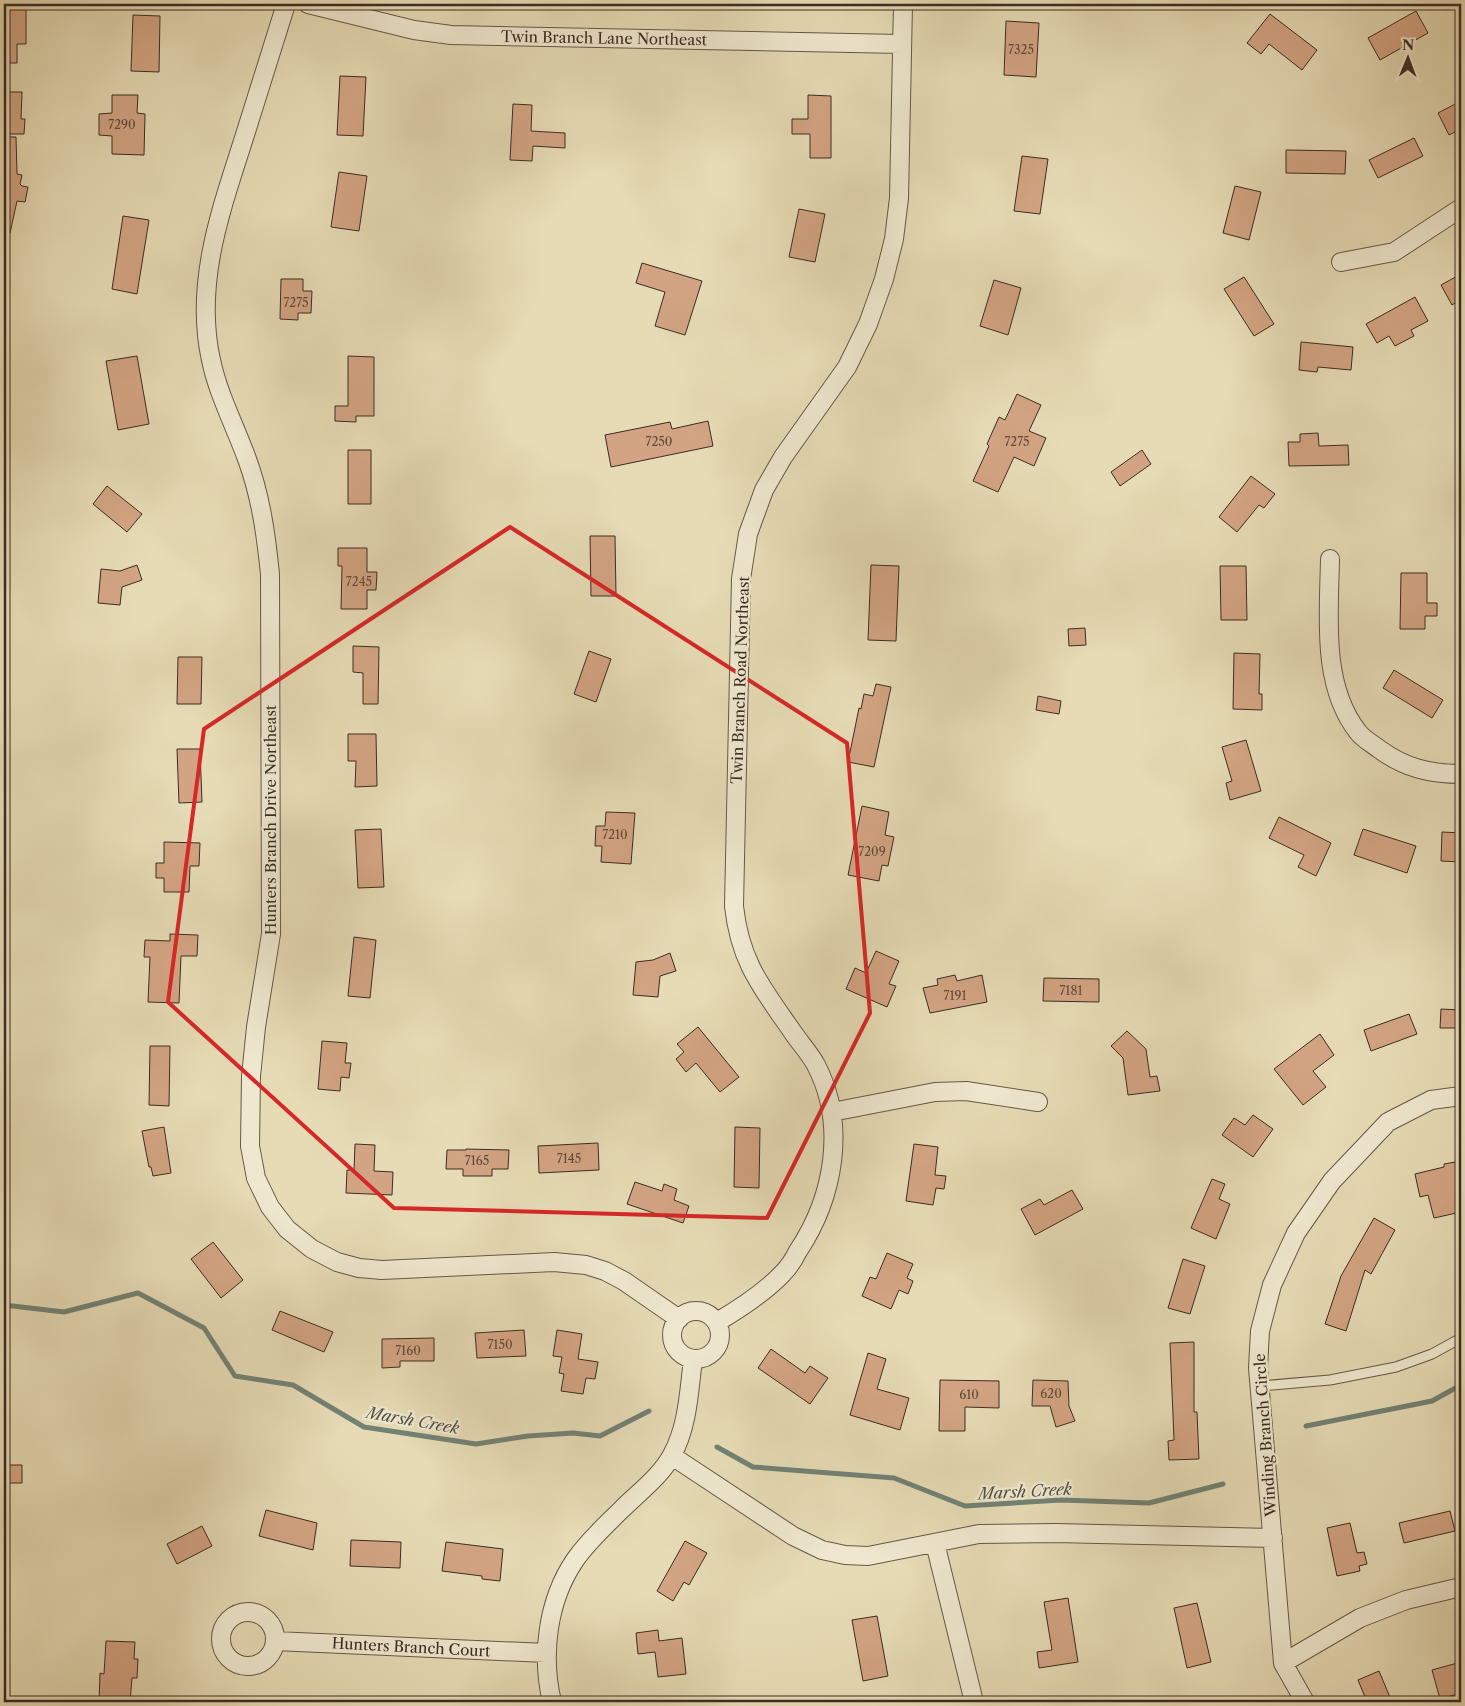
<svg xmlns="http://www.w3.org/2000/svg" width="1465" height="1706" font-family="'Libre Caslon Text',serif">
<rect width="100%" height="100%" fill="#e6dbb5"/>
<filter id="stains"><feTurbulence type="fractalNoise" baseFrequency=".004" numOctaves="4"/><feColorMatrix values="0 0 0 0 .2 0 0 0 0 .09 0 0 0 0 .02 0 0 0 .5 -.17"/></filter>
<radialGradient id="worn" r=".72"><stop offset=".6" stop-color="#630" stop-opacity="0"/><stop offset="1" stop-color="#630" stop-opacity=".3"/></radialGradient>
<g fill="none" stroke-linecap="round" stroke-linejoin="round">
<path stroke="#728275" stroke-width="5" d="M 4,1305 L 64,1312 L 138,1293 L 204,1328 L 235,1376 L 293,1385 L 364,1427 L 476,1444 L 528,1436 L 573,1433 L 600,1436 L 649,1411
M 1306,1426 L 1432,1401 L 1461,1385
M 717,1447 L 753,1467 L 894,1478 L 965,1506 L 1061,1500 L 1149,1503 L 1223,1484"/>
</g>
<path fill="#d3a483" stroke="#3c2c23" d="M 4,4 L 26,4 L 26,44 L 17,44 L 17,63 L 4,63 Z
M 1416,11 L 1428,33 L 1380,60 L 1368,38 Z
M 1270,14 L 1317,50 L 1302,70 L 1269,44 L 1261,54 L 1247,43 Z
M 133,15 L 160,16 L 159,72 L 131,71 Z
M 1006,21 L 1039,23 L 1036,77 L 1004,75 Z
M 340,76 L 366,77 L 363,136 L 337,135 Z
M 4,92 L 22,92 L 21,119 L 25,119 L 24,134 L 4,134 Z
M 112,95 L 138,95 L 137,113 L 145,114 L 144,155 L 112,154 L 112,136 L 99,135 L 99,114 L 112,113 Z
M 808,95 L 831,96 L 831,158 L 810,158 L 810,134 L 792,134 L 792,119 L 808,119 Z
M 1461,101 L 1461,129 L 1449,135 L 1438,113 Z
M 513,104 L 532,105 L 531,131 L 565,133 L 565,148 L 533,146 L 532,161 L 510,160 Z
M 4,137 L 16,137 L 17,174 L 22,175 L 20,184 L 22,186 L 28,187 L 25,202 L 17,201 L 10,233 L 4,233 Z
M 1414,138 L 1423,156 L 1378,178 L 1369,160 Z
M 1286,150 L 1346,151 L 1345,174 L 1286,173 Z
M 1022,156 L 1048,159 L 1040,214 L 1014,211 Z
M 339,172 L 367,176 L 359,231 L 331,227 Z
M 1235,186 L 1261,192 L 1249,240 L 1223,233 Z
M 799,209 L 825,214 L 815,262 L 789,257 Z
M 123,216 L 149,220 L 137,294 L 112,289 Z
M 642,263 L 702,281 L 685,335 L 655,326 L 665,292 L 636,283 Z
M 1461,274 L 1461,299 L 1452,305 L 1441,285 Z
M 1244,277 L 1274,324 L 1254,336 L 1224,289 Z
M 281,279 L 303,279 L 303,291 L 312,291 L 311,313 L 298,313 L 298,320 L 280,319 Z
M 994,280 L 1021,288 L 1008,335 L 980,326 Z
M 1415,297 L 1428,321 L 1411,330 L 1414,336 L 1395,346 L 1389,336 L 1377,343 L 1366,324 Z
M 1301,342 L 1353,347 L 1351,370 L 1318,367 L 1317,372 L 1299,370 Z
M 137,356 L 149,424 L 118,430 L 106,361 Z
M 348,356 L 374,357 L 374,416 L 356,416 L 356,422 L 335,421 L 335,406 L 348,406 Z
M 1017,394 L 1041,405 L 1029,431 L 1046,438 L 1034,466 L 1014,457 L 998,492 L 973,481 L 989,446 L 987,444 L 999,417 L 1005,420 Z
M 708,421 L 713,446 L 611,467 L 605,435 L 670,422 L 672,429 Z
M 1318,433 L 1319,446 L 1348,445 L 1349,465 L 1289,466 L 1288,442 L 1300,442 L 1300,434 Z
M 348,450 L 371,450 L 371,504 L 348,504 Z
M 1142,450 L 1151,464 L 1120,486 L 1111,472 Z
M 1251,476 L 1275,494 L 1264,508 L 1259,505 L 1237,532 L 1219,517 Z
M 107,486 L 142,514 L 127,532 L 93,504 Z
M 590,536 L 615,536 L 616,596 L 591,596 Z
M 338,548 L 367,548 L 367,572 L 377,572 L 376,590 L 367,590 L 367,609 L 341,609 L 342,566 L 338,566 Z
M 137,565 L 142,580 L 122,587 L 120,605 L 98,603 L 101,569 L 120,571 Z
M 871,565 L 899,566 L 896,641 L 868,640 Z
M 1220,566 L 1246,566 L 1247,620 L 1221,620 Z
M 1401,573 L 1427,573 L 1427,603 L 1437,603 L 1437,616 L 1425,616 L 1425,629 L 1400,629 Z
M 1085,628 L 1086,645 L 1069,646 L 1068,629 Z
M 353,646 L 379,647 L 378,704 L 363,704 L 363,673 L 353,672 Z
M 589,651 L 611,659 L 596,702 L 574,694 Z
M 1234,653 L 1260,654 L 1259,694 L 1262,694 L 1262,710 L 1233,709 Z
M 178,657 L 202,657 L 201,704 L 177,704 Z
M 1394,670 L 1443,700 L 1432,718 L 1383,688 Z
M 876,684 L 891,687 L 874,767 L 848,762 L 859,708 L 861,709 L 864,694 L 873,696 Z
M 1038,696 L 1061,701 L 1059,714 L 1036,710 Z
M 348,734 L 376,734 L 377,786 L 355,787 L 356,761 L 348,761 Z
M 1246,740 L 1261,791 L 1230,800 L 1226,783 L 1232,781 L 1222,747 Z
M 177,749 L 200,749 L 202,802 L 179,803 Z
M 862,806 L 889,812 L 885,835 L 894,837 L 888,866 L 882,865 L 879,881 L 848,875 Z
M 606,812 L 635,813 L 631,864 L 601,862 L 602,846 L 595,846 L 596,826 L 605,826 Z
M 1279,817 L 1331,843 L 1316,876 L 1298,867 L 1304,855 L 1269,838 Z
M 381,829 L 384,887 L 358,888 L 355,830 Z
M 1363,829 L 1416,846 L 1407,873 L 1354,855 Z
M 1442,832 L 1461,833 L 1461,862 L 1441,861 Z
M 164,842 L 200,843 L 199,866 L 190,866 L 189,892 L 164,892 L 164,878 L 156,878 L 156,863 L 164,863 Z
M 170,934 L 198,935 L 197,956 L 181,956 L 179,1003 L 148,1002 L 150,957 L 144,957 L 145,940 L 170,941 Z
M 354,937 L 376,940 L 370,998 L 348,996 Z
M 876,951 L 899,961 L 889,984 L 896,986 L 887,1007 L 846,989 L 855,968 L 866,973 Z
M 670,953 L 676,971 L 660,976 L 658,997 L 633,995 L 636,962 L 653,960 Z
M 955,975 L 957,981 L 982,975 L 987,1002 L 930,1013 L 923,988 L 938,985 L 937,979 Z
M 1044,978 L 1099,979 L 1099,1002 L 1043,1001 Z
M 1441,1009 L 1461,1010 L 1461,1028 L 1440,1028 Z
M 1409,1014 L 1417,1034 L 1371,1051 L 1364,1030 Z
M 698,1027 L 739,1077 L 720,1092 L 696,1063 L 686,1072 L 676,1059 L 684,1052 L 677,1044 Z
M 1127,1031 L 1146,1049 L 1150,1077 L 1157,1076 L 1160,1091 L 1128,1095 L 1123,1058 L 1111,1046 Z
M 1320,1034 L 1334,1055 L 1313,1071 L 1326,1087 L 1303,1105 L 1274,1069 Z
M 322,1041 L 347,1043 L 345,1063 L 351,1063 L 349,1078 L 341,1077 L 340,1091 L 318,1089 Z
M 150,1046 L 170,1046 L 169,1106 L 149,1105 Z
M 1253,1115 L 1273,1129 L 1253,1157 L 1222,1135 L 1234,1118 L 1245,1125 Z
M 164,1127 L 171,1173 L 153,1176 L 151,1167 L 149,1167 L 142,1131 Z
M 735,1127 L 760,1128 L 759,1188 L 734,1187 Z
M 598,1143 L 599,1170 L 539,1173 L 538,1146 Z
M 355,1144 L 375,1145 L 374,1171 L 393,1172 L 392,1195 L 346,1193 L 347,1170 L 354,1170 Z
M 914,1144 L 938,1147 L 935,1175 L 946,1176 L 944,1189 L 936,1188 L 933,1205 L 906,1201 Z
M 466,1149 L 509,1150 L 508,1169 L 492,1169 L 492,1176 L 463,1176 L 463,1169 L 446,1169 L 447,1150 L 466,1150 Z
M 1461,1161 L 1461,1212 L 1434,1218 L 1428,1195 L 1420,1197 L 1415,1174 L 1444,1167 L 1444,1164 Z
M 1212,1179 L 1225,1184 L 1219,1199 L 1230,1204 L 1216,1239 L 1191,1228 Z
M 635,1182 L 662,1191 L 664,1184 L 677,1189 L 674,1200 L 689,1206 L 683,1223 L 627,1204 Z
M 1072,1190 L 1083,1209 L 1035,1235 L 1021,1209 L 1040,1199 L 1044,1205 Z
M 1374,1218 L 1395,1230 L 1371,1274 L 1365,1270 L 1346,1331 L 1325,1324 L 1341,1276 Z
M 213,1242 L 243,1280 L 221,1298 L 191,1259 Z
M 887,1253 L 913,1264 L 907,1278 L 913,1281 L 908,1294 L 899,1290 L 891,1309 L 862,1296 L 870,1277 L 876,1279 Z
M 1183,1259 L 1205,1266 L 1190,1314 L 1168,1308 Z
M 280,1311 L 333,1332 L 324,1352 L 272,1330 Z
M 524,1330 L 526,1356 L 477,1358 L 475,1333 Z
M 557,1330 L 582,1334 L 578,1359 L 598,1362 L 595,1379 L 586,1378 L 583,1394 L 561,1391 L 564,1374 L 559,1373 L 562,1357 L 553,1356 Z
M 434,1338 L 434,1361 L 400,1361 L 400,1367 L 382,1368 L 382,1339 Z
M 1194,1342 L 1194,1412 L 1197,1412 L 1199,1459 L 1169,1460 L 1168,1441 L 1174,1440 L 1170,1343 Z
M 771,1349 L 805,1373 L 810,1366 L 828,1378 L 810,1404 L 758,1368 Z
M 868,1353 L 886,1359 L 877,1389 L 909,1398 L 900,1430 L 850,1415 Z
M 940,1380 L 999,1381 L 999,1408 L 965,1407 L 965,1431 L 939,1431 Z
M 1033,1380 L 1068,1381 L 1069,1406 L 1075,1421 L 1056,1427 L 1050,1406 L 1032,1406 Z
M 4,1465 L 22,1465 L 22,1483 L 4,1483 Z
M 266,1510 L 317,1523 L 313,1550 L 259,1536 Z
M 1450,1511 L 1455,1531 L 1404,1543 L 1399,1523 Z
M 1350,1523 L 1357,1553 L 1364,1552 L 1367,1564 L 1359,1566 L 1360,1571 L 1337,1576 L 1327,1528 Z
M 202,1526 L 212,1546 L 177,1564 L 167,1544 Z
M 351,1540 L 401,1542 L 400,1568 L 350,1566 Z
M 685,1541 L 707,1553 L 689,1585 L 684,1582 L 673,1601 L 657,1591 Z
M 446,1542 L 503,1549 L 500,1581 L 482,1579 L 482,1576 L 442,1571 Z
M 1068,1598 L 1078,1662 L 1039,1668 L 1037,1652 L 1052,1650 L 1044,1602 Z
M 1197,1603 L 1211,1662 L 1187,1668 L 1174,1608 Z
M 877,1616 L 888,1676 L 863,1681 L 852,1620 Z
M 658,1630 L 659,1641 L 682,1638 L 686,1674 L 658,1677 L 655,1652 L 638,1654 L 636,1633 Z
M 106,1641 L 135,1642 L 134,1659 L 138,1659 L 137,1678 L 132,1678 L 130,1702 L 99,1702 L 100,1673 L 104,1674 Z
M 1461,1662 L 1461,1693 L 1440,1699 L 1432,1670 Z
M 1379,1671 L 1392,1702 L 1367,1702 L 1358,1680 Z"/>
<g fill="none" stroke-linecap="round" stroke-linejoin="round">
<g stroke="#665848" stroke-width="11">
<path id="lane" d="M 1260,1386 L 1330,1380 L 1396,1367 L 1432,1354 L 1461,1338"/>
</g>
<g stroke="#665848" stroke-width="20">
<path id="street" d="M 286,4 C 272,48 258,93 244,138 C 221,210 194,283 211,360 C 218,394 235,426 247,459 C 261,497 266,535 270,574 L 271,934 L 256,1027 L 251,1076 L 250,1146 L 256,1178 L 270,1207 L 287,1229 L 312,1249 L 337,1262 L 359,1268 L 382,1270 L 554,1262 L 586,1265 L 605,1271 L 624,1281 L 679,1319
M 308,4 L 414,30 L 451,35 L 902,44
M 1341,262 L 1394,252 L 1461,208
M 1330,559 C 1329,615 1321,685 1358,732 C 1363,739 1373,744 1379,749 C 1405,768 1430,774 1461,774
M 832,1112 L 935,1092 L 966,1091 L 1038,1102
M672 1335a24 24 0 1 1 48 0a24 24 0 1 1-48 0Z
M 717,1322 C 741,1308 764,1293 783,1273 C 789,1267 794,1259 798,1251 C 834,1197 847,1125 816,1065 C 810,1054 801,1044 794,1034 C 763,989 740,963 734,906 L 741,579 L 748,534 L 764,490 L 783,457 L 847,367 L 868,324 L 884,279 L 894,239 L 899,198 L 903,4
M 672,1456 L 793,1536 L 822,1550 L 845,1555 L 868,1556 L 979,1534 L 1056,1533 L 1273,1538
M 935,1543 L 974,1702
M221 1639a27 27 0 1 1 54 0a27 27 0 1 1-54 0Z
M 275,1641 L 546,1653
M 1283,1663 L 1360,1618 L 1406,1600 L 1461,1587
M 552,1702 C 541,1656 547,1601 575,1560 C 588,1541 605,1526 621,1510 C 638,1493 661,1476 672,1455 C 688,1426 689,1391 693,1359
M 1305,1702 L 1283,1663 L 1258,1368 L 1260,1331 L 1272,1285 L 1296,1233 L 1332,1181 L 1388,1122 L 1431,1100 L 1461,1096"/>
</g>
<use href="#lane" stroke="#efe8cf" stroke-width="9"/>
<use href="#street" stroke="#efe8cf" stroke-width="18"/>
</g>
<path fill="none" stroke="#d62828" stroke-width="4" stroke-linejoin="round" d="M 510,527 L 847,743 L 870,1013 L 767,1218 L 394,1208 L 168,1002 L 204,729 Z"/>
<g text-anchor="middle" dominant-baseline="central" stroke-width="4.5" stroke-linejoin="round" paint-order="stroke">
<g font-size="12" fill="#624a3b">
<text x="1021" y="49">7325</text>
<text x="122" y="124">7290</text>
<text x="296" y="302">7275</text>
<text x="659" y="441">7250</text>
<text x="1017" y="441">7275</text>
<text x="359" y="581">7245</text>
<text x="615" y="834">7210</text>
<text x="872" y="851">7209</text>
<text x="1071" y="990">7181</text>
<text x="955" y="995">7191</text>
<text x="569" y="1158">7145</text>
<text x="477" y="1160">7165</text>
<text x="500" y="1344">7150</text>
<text x="408" y="1350">7160</text>
<text x="1051" y="1393">620</text>
<text x="969" y="1394">610</text>
</g>
<g font-size="15" fill="#3c2c23" stroke="#efe8cf">
<text transform="translate(604 38) rotate(1)">Twin Branch Lane Northeast</text>
<text transform="translate(740 680) rotate(-88)">Twin Branch Road Northeast</text>
<text transform="translate(270 820) rotate(-90)">Hunters Branch Drive Northeast</text>
<text transform="translate(1265 1435) rotate(-94)">Winding Branch Circle</text>
<text transform="translate(411 1647) rotate(3)">Hunters Branch Court</text>
</g>
<g font-size="16" font-style="italic" fill="#525045" stroke="#efe8cf">
<text transform="translate(413 1420) rotate(10)">Marsh Creek</text>
<text transform="translate(1025 1491) rotate(-3)">Marsh Creek</text>
</g>
</g>
<rect width="1465" height="1706" fill="none" stroke="#e6dbb5" stroke-width="20"/>
<rect x="5" y="5" width="1455" height="1696" fill="none" stroke="#3c2c23" stroke-width="2.5"/>
<rect x="10" y="10" width="1445" height="1686" fill="none" stroke="#3c2c23"/>
<g transform="translate(1408 58) rotate(1)" stroke="#efe8cf" stroke-width="4" paint-order="stroke">
<path d="M0-4L9 19L0 12L-9 19Z" fill="#3c2c23"/>
<text y="-8" font-size="14" font-weight="bold" text-anchor="middle" fill="#3c2c23">N</text>
</g>
<rect width="100%" height="100%" filter="url(#stains)"/>
<rect width="100%" height="100%" fill="url(#worn)"/>
</svg>
